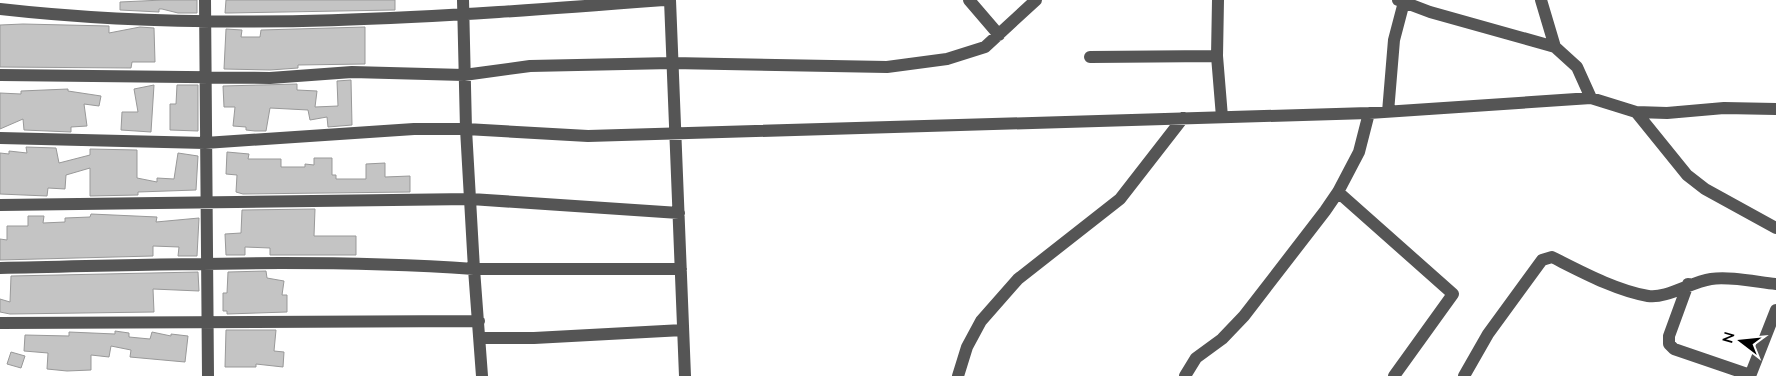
<svg xmlns="http://www.w3.org/2000/svg" width="1776" height="376" font-family="Lato,sans-serif">
<rect width="100%" height="100%" fill="#fff"/>
<path fill="#c4c4c4" stroke="#999" d="M 163,0 L 197,0 L 197,13 L 178,13 L 162,9 L 159,9 L 159,12 L 120,10 L 120,2 Z
M 226,0 L 395,0 L 395,10 L 229,13 L 225,13 Z
M 23,24 L 109,26 L 109,33 L 140,27 L 154,28 L 155,62 L 132,62 L 131,68 L 0,67 L 0,25 Z
M 365,27 L 365,64 L 298,65 L 298,68 L 270,70 L 224,69 L 226,29 L 242,30 L 241,37 L 260,37 L 261,30 Z
M 351,80 L 352,125 L 328,127 L 327,117 L 310,120 L 308,110 L 270,108 L 266,131 L 255,131 L 246,130 L 246,127 L 233,126 L 235,107 L 224,107 L 223,86 L 297,84 L 297,90 L 317,91 L 315,107 L 338,106 L 337,81 Z
M 154,85 L 151,132 L 121,130 L 122,112 L 138,112 L 134,89 Z
M 177,85 L 198,85 L 198,131 L 170,130 L 170,104 L 176,104 Z
M 68,89 L 68,91 L 101,96 L 99,106 L 84,104 L 87,126 L 71,127 L 71,132 L 24,130 L 23,119 L 0,129 L 0,93 L 21,94 L 21,91 Z
M 26,147 L 56,148 L 59,163 L 90,155 L 90,149 L 137,150 L 137,178 L 157,182 L 157,178 L 174,179 L 178,153 L 198,156 L 196,190 L 138,192 L 138,195 L 90,196 L 90,168 L 66,175 L 65,189 L 48,188 L 47,196 L 0,194 L 0,153 L 9,154 L 9,151 L 27,153 Z
M 227,152 L 249,154 L 248,159 L 281,159 L 281,167 L 305,167 L 305,164 L 314,165 L 314,158 L 332,158 L 332,175 L 336,175 L 336,179 L 366,179 L 366,164 L 385,163 L 385,177 L 410,176 L 410,192 L 243,194 L 236,192 L 237,175 L 226,174 Z
M 315,209 L 314,236 L 356,236 L 356,255 L 270,255 L 270,248 L 245,247 L 245,255 L 226,255 L 225,234 L 241,233 L 242,210 Z
M 91,214 L 157,217 L 156,222 L 199,218 L 197,256 L 178,256 L 179,247 L 153,246 L 153,256 L 0,260 L 0,239 L 7,240 L 7,226 L 28,226 L 28,216 L 44,216 L 43,223 L 65,222 L 65,218 L 90,217 Z
M 266,271 L 267,278 L 284,281 L 282,295 L 287,295 L 287,312 L 227,314 L 227,311 L 223,311 L 223,293 L 227,293 L 228,272 Z
M 198,272 L 199,291 L 153,289 L 154,312 L 10,314 L 0,312 L 0,299 L 10,302 L 11,276 Z
M 226,330 L 276,330 L 274,351 L 284,352 L 283,367 L 256,364 L 256,367 L 225,367 Z
M 115,331 L 129,333 L 129,337 L 150,339 L 152,332 L 171,336 L 171,334 L 188,336 L 185,362 L 130,357 L 131,350 L 111,346 L 109,357 L 91,355 L 91,370 L 67,371 L 47,369 L 48,353 L 24,351 L 25,335 L 69,336 L 69,332 L 115,334 Z
M 11,352 L 25,356 L 21,368 L 7,364 Z"/>
<g fill="none" stroke-linecap="round" stroke-linejoin="round">
<path stroke="#555" stroke-width="12" d="M 205,0 L 208,376
M 463,0 L 466,129 L 474,269 L 681,269
M 670,0 L 685,376
M 969,0 L 999,35
M 1218,0 L 1217,56 L 1222,117
M 1398,0 L 1430,12 L 1555,47 L 1577,67 L 1591,98
M 1541,0 L 1555,47
M 0,9 C 219,34 445,17 664,0
M 1090,57 L 1217,56
M 0,75 L 270,78 L 352,72 L 464,75 L 530,66 L 672,63 L 887,67 L 947,59 L 985,47 L 1036,0
M 1388,112 L 1394,40 L 1404,2
M 1636,112 L 1687,175 L 1705,189 L 1776,228
M 0,138 L 205,143 L 414,129 L 466,129 L 588,136 L 1369,113 L 1591,98 L 1636,112 L 1667,113 L 1724,108 L 1776,109
M 1338,192 L 1453,294 L 1394,376
M 0,205 L 471,199 L 679,213
M 0,268 C 158,265 316,258 474,269 L 482,376
M 1688,284 L 1669,336 L 1669,344 L 1674,349 L 1750,375
M 0,323 L 479,321
M 480,338 L 534,338 L 683,330
M 958,376 L 967,347 L 981,321 L 1018,279 L 1120,199 L 1183,118
M 1185,376 L 1196,358 L 1222,339 L 1244,316 L 1325,211 L 1338,192 L 1359,152 L 1369,113
M 1464,376 L 1488,334 L 1542,260 L 1552,257 C 1582,272 1615,290 1648,296 C 1666,299 1691,282 1711,279 C 1729,276 1757,282 1776,284
M 1750,376 L 1776,310"/>
</g>
<g transform="translate(1741 341) rotate(286)" stroke="#ffffff" stroke-width="4" paint-order="stroke">
<path d="M0-4L9 19L0 12L-9 19Z" fill="#000000"/>
<text y="-8" font-size="14" font-weight="bold" text-anchor="middle" fill="#000000">N</text>
</g>
</svg>
